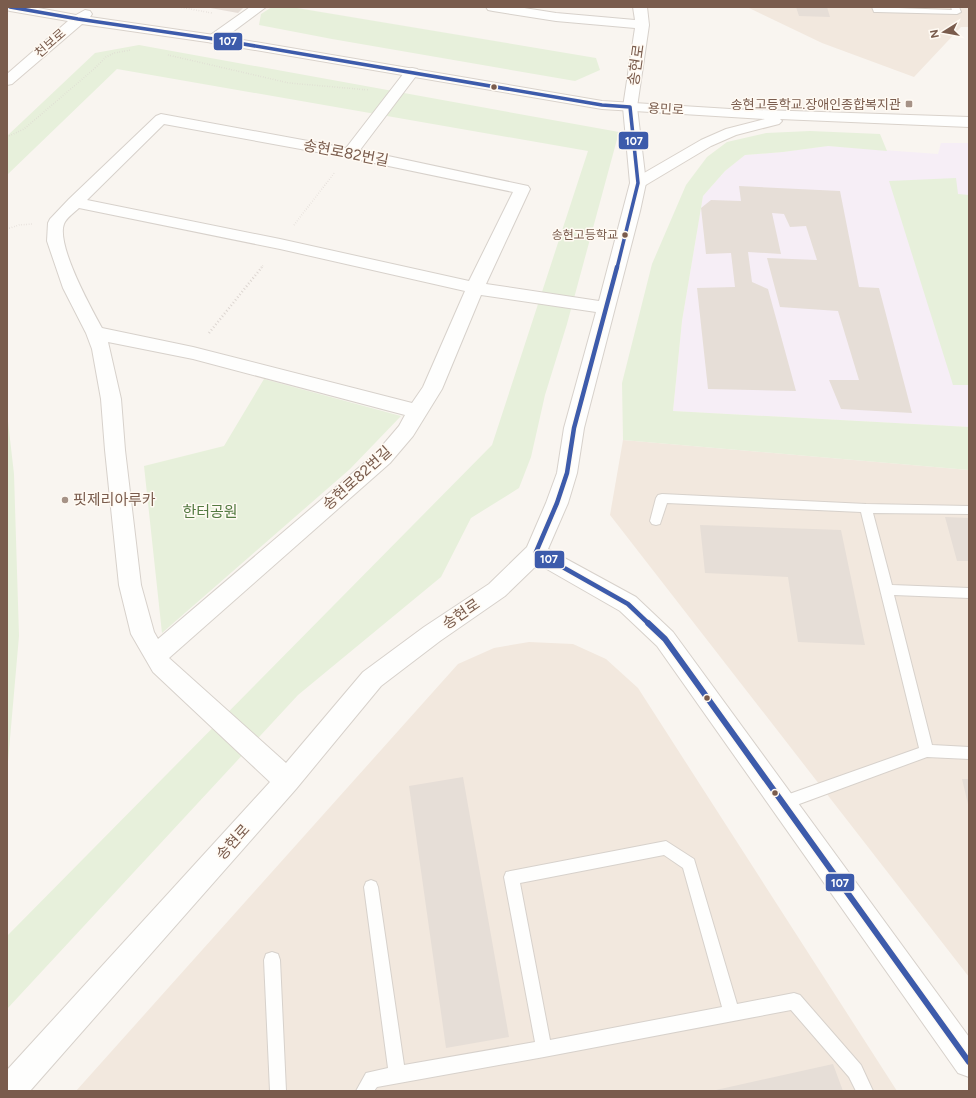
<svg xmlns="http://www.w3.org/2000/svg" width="976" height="1098" font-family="Figtree,'Noto Sans KR',sans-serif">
<rect width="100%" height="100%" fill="#f9f5f0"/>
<path fill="#f2e8de" d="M 747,7 L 969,7 L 969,27 L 961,27 L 914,77 L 822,43 Z
M 623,440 L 969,470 L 969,977 L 610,515 Z
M 529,642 L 573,644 L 606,659 L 638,688 L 897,1091 L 76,1091 L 458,664 L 494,648 Z"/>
<path fill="#f6eef6" d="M 941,143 L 969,143 L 969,427 L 673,411 L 682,321 L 703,196 L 725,171 L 745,155 L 783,152 L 828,146 L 938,154 Z"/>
<path fill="#e7f0db" d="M 272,7 L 291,7 L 596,58 L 600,70 L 575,81 L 332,39 L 259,25 L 261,14 Z
M 139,45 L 619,132 L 567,324 L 545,395 L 531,457 L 519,488 L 471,518 L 441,577 L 298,695 L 7,1009 L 7,936 L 492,445 L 588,151 L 117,69 L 7,175 L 7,136 L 95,53 Z
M 810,131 L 880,134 L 887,151 L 828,146 L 783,152 L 745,155 L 725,171 L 703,196 L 682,321 L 673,411 L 969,427 L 969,470 L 623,440 L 622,383 L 652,264 L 686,185 L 707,157 L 727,142 L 766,133 Z
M 956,178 L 958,194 L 969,195 L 969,385 L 953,385 L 889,181 Z
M 264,379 L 401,416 L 350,469 L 162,633 L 144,466 L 224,446 Z
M 7,413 L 14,474 L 19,636 L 7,773 Z"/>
<path fill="#e6ded7" d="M 205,7 L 244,7 L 238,13 Z
M 796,7 L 827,7 L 830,17 L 799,16 Z
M 739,186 L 840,191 L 859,287 L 879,288 L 912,413 L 841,409 L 829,380 L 859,380 L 838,311 L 780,307 L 767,258 L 817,260 L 806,226 L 790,227 L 784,214 L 772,213 L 781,254 L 748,252 L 752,282 L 768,289 L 796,391 L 708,389 L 697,288 L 735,287 L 731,253 L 706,254 L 701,208 L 711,200 L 741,201 Z
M 945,517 L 969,518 L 969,561 L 957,561 Z
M 700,525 L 841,530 L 865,645 L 798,642 L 788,577 L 705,573 Z
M 463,777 L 509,1037 L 446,1048 L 409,786 Z
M 962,779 L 969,779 L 969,804 L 968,804 Z
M 833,1064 L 843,1091 L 716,1091 L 716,1090 Z"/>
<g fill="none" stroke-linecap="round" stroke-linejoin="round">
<g stroke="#d7d1cb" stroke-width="2">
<path id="lane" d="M 872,7 L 952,10 L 951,7 L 959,7 L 961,12 L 957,14 L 877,12 L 874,12 Z
M 662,494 L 866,504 L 969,506 L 969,514 L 873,513 L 892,585 L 969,588 L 969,598 L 894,595 L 932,745 L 969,747 L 969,759 L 927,757 L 783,810 L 778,808 L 776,803 L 778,798 L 919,748 L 861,512 L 667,503 L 660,524 L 656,525 L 652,524 L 650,521 L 656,498 L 658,495 Z
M 666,841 L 694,859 L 737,1004 L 794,993 L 800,995 L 861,1065 L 873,1091 L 856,1091 L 849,1077 L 791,1010 L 544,1057 L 377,1087 L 374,1091 L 356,1091 L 366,1073 L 388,1068 L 364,887 L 366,882 L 371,880 L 376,882 L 378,887 L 404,1065 L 535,1042 L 504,877 L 506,872 ZM 664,855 L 683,868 L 722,1007 L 550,1040 L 520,883 Z
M 272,952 L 278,954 L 280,960 L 286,1091 L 270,1091 L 264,960 L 266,954 Z"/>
</g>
<g stroke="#d7d1cb" stroke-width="2">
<path id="street" d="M 250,7 L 266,7 L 219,42 L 214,43 L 209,42 L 207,39 L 209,36 Z
M 486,7 L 518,7 L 556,13 L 635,20 L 633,7 L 647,7 L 649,25 L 637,107 L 646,183 L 640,211 L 584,428 L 577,473 L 568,503 L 548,549 L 636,597 L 673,632 L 969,1037 L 969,1077 L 958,1073 L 657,646 L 620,611 L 538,564 L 505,596 L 440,641 L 381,686 L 296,789 L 30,1091 L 7,1091 L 7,1070 L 270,782 L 153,672 L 131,634 L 119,585 L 105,450 L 101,399 L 92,349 L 86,333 L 63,288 L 47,241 L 48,223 L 50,219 L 69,199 L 156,116 L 161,114 L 346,148 L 407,69 L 412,68 L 417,69 L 419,72 L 360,150 L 528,186 L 530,189 L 486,284 L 599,301 L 630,183 L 623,107 L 635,28 L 556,21 L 493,11 L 488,10 ZM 164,124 L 350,158 L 513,192 L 469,281 L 280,239 L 87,200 ZM 79,208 L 280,249 L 465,291 L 423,387 L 412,403 L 193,347 L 102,328 C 91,308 56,245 64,224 C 66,218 75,212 79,208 ZM 481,295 L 596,312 L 564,428 L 557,473 L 546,503 L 527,547 L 489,584 L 424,627 L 363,672 L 286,763 L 169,658 L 390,463 L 413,436 L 442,389 ZM 108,342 L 193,359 L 405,415 L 399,426 L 376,453 L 158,639 L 154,632 L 141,585 L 125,450 L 121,399 Z"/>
</g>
<g stroke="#d9d2cb" stroke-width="2">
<path id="secondary" d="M 7,7 L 33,7 L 76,15 L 85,10 L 90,11 L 92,14 L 90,17 L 214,35 L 602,101 L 730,109 L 969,117 L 969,127 L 780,119 L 782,121 L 779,124 L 736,135 L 711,146 L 644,186 L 638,188 L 632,186 L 630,183 L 632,180 L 701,140 L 726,129 L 765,119 L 602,109 L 214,43 L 82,24 L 12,84 L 7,85 L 7,74 L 68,21 L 10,11 L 7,10 Z"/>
</g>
<path stroke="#dcd5d0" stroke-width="1.5" stroke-dasharray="0.5 2" stroke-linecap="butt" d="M 179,7 L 212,13
M 168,55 L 289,83 L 369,90
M 7,137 L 24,129 L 94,69 L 106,57 L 114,53 L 131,50
M 294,225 L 335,172
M 7,229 L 19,225 L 32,224
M 261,268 L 264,264"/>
<path stroke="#dcd5d0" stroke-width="2.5" stroke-dasharray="1 2.5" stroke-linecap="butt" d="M 209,333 L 262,267"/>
<use href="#lane" fill="#fefefd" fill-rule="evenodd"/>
<use href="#street" fill="#fefefd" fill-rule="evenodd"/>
<use href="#secondary" fill="#fefefd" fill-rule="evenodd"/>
<g stroke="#fffaf3" stroke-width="5.5">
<path id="bus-1-far2" d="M 10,7 L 78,19 L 214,39 L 602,105 L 630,107 L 638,183 L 617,268"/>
</g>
<g stroke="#fffaf3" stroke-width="7">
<path id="bus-1-far1" d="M 617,267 L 574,428 L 567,473 L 557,503 L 536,552 L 628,604 L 649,624"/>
</g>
<g stroke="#fffaf3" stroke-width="9">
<path id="bus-1" d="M 648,623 L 665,639 L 969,1062"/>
</g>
<use href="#bus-1-far2" stroke="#3d5bab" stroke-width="3.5"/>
<use href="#bus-1-far1" stroke="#3d5bab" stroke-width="4.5"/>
<use href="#bus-1" stroke="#3d5bab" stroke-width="6"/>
</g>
<g fill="#7a5c4d" stroke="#fffaf3" stroke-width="1.5">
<circle cx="494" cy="87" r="3.5"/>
<circle cx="625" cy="235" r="3.5"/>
<circle cx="707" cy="698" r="3.5"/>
<circle cx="775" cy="793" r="3.5"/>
</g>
<g fill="#a69286" stroke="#fffaf3" stroke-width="1.5">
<rect x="905" y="100" width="8" height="8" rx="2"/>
<circle cx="65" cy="500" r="4"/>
</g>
<g text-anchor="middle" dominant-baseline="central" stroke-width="3" stroke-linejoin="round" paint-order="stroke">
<g font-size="12" fill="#7a5c4d" stroke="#fffaf3" text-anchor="end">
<text x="618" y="235">송현고등학교</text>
</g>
<g font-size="13" fill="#7a5c4d" stroke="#fffaf3">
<text transform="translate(50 43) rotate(-41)">천보로</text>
<text transform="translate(666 109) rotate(3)">용민로</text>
</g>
<g font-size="13" fill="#7a5c4d" stroke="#fffaf3" text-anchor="end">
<text x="901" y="104">송현고등학교.장애인종합복지관</text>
</g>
<g font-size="15" fill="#7a5c4d" stroke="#fffaf3">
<text transform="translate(636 65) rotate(-82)">송현로</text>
<text transform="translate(346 153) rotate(11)">송현로82번길</text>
<text transform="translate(357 478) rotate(-42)">송현로82번길</text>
<text transform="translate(461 614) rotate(-34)">송현로</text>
<text transform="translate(233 842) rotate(-48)">송현로</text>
</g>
<g font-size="15" fill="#7a5c4d" stroke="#fffaf3" text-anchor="start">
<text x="73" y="500">핏제리아루카</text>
</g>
<g font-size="15" fill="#537a41" stroke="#fffaf3">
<text x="210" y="512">한터공원</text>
</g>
</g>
<g stroke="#fffaf3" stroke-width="1.5">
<rect x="213" y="32" width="30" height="19" rx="4" fill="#3d5bab"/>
<rect x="618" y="131" width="31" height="19" rx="4" fill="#3d5bab"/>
<rect x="534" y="550" width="31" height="19" rx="4" fill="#3d5bab"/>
<rect x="825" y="873" width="30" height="19" rx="4" fill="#3d5bab"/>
</g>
<g font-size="11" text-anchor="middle" font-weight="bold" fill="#fff">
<text x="228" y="45">107</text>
<text x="634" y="145">107</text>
<text x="549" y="563">107</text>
<text x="840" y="887">107</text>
</g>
<rect width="976" height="1098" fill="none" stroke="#7a5c4d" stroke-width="16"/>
<g transform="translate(944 32) rotate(259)" stroke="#fffaf3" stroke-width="3" paint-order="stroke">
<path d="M0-3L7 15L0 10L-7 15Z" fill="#7a5c4d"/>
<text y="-6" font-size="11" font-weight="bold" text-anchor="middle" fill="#7a5c4d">N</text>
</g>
</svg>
